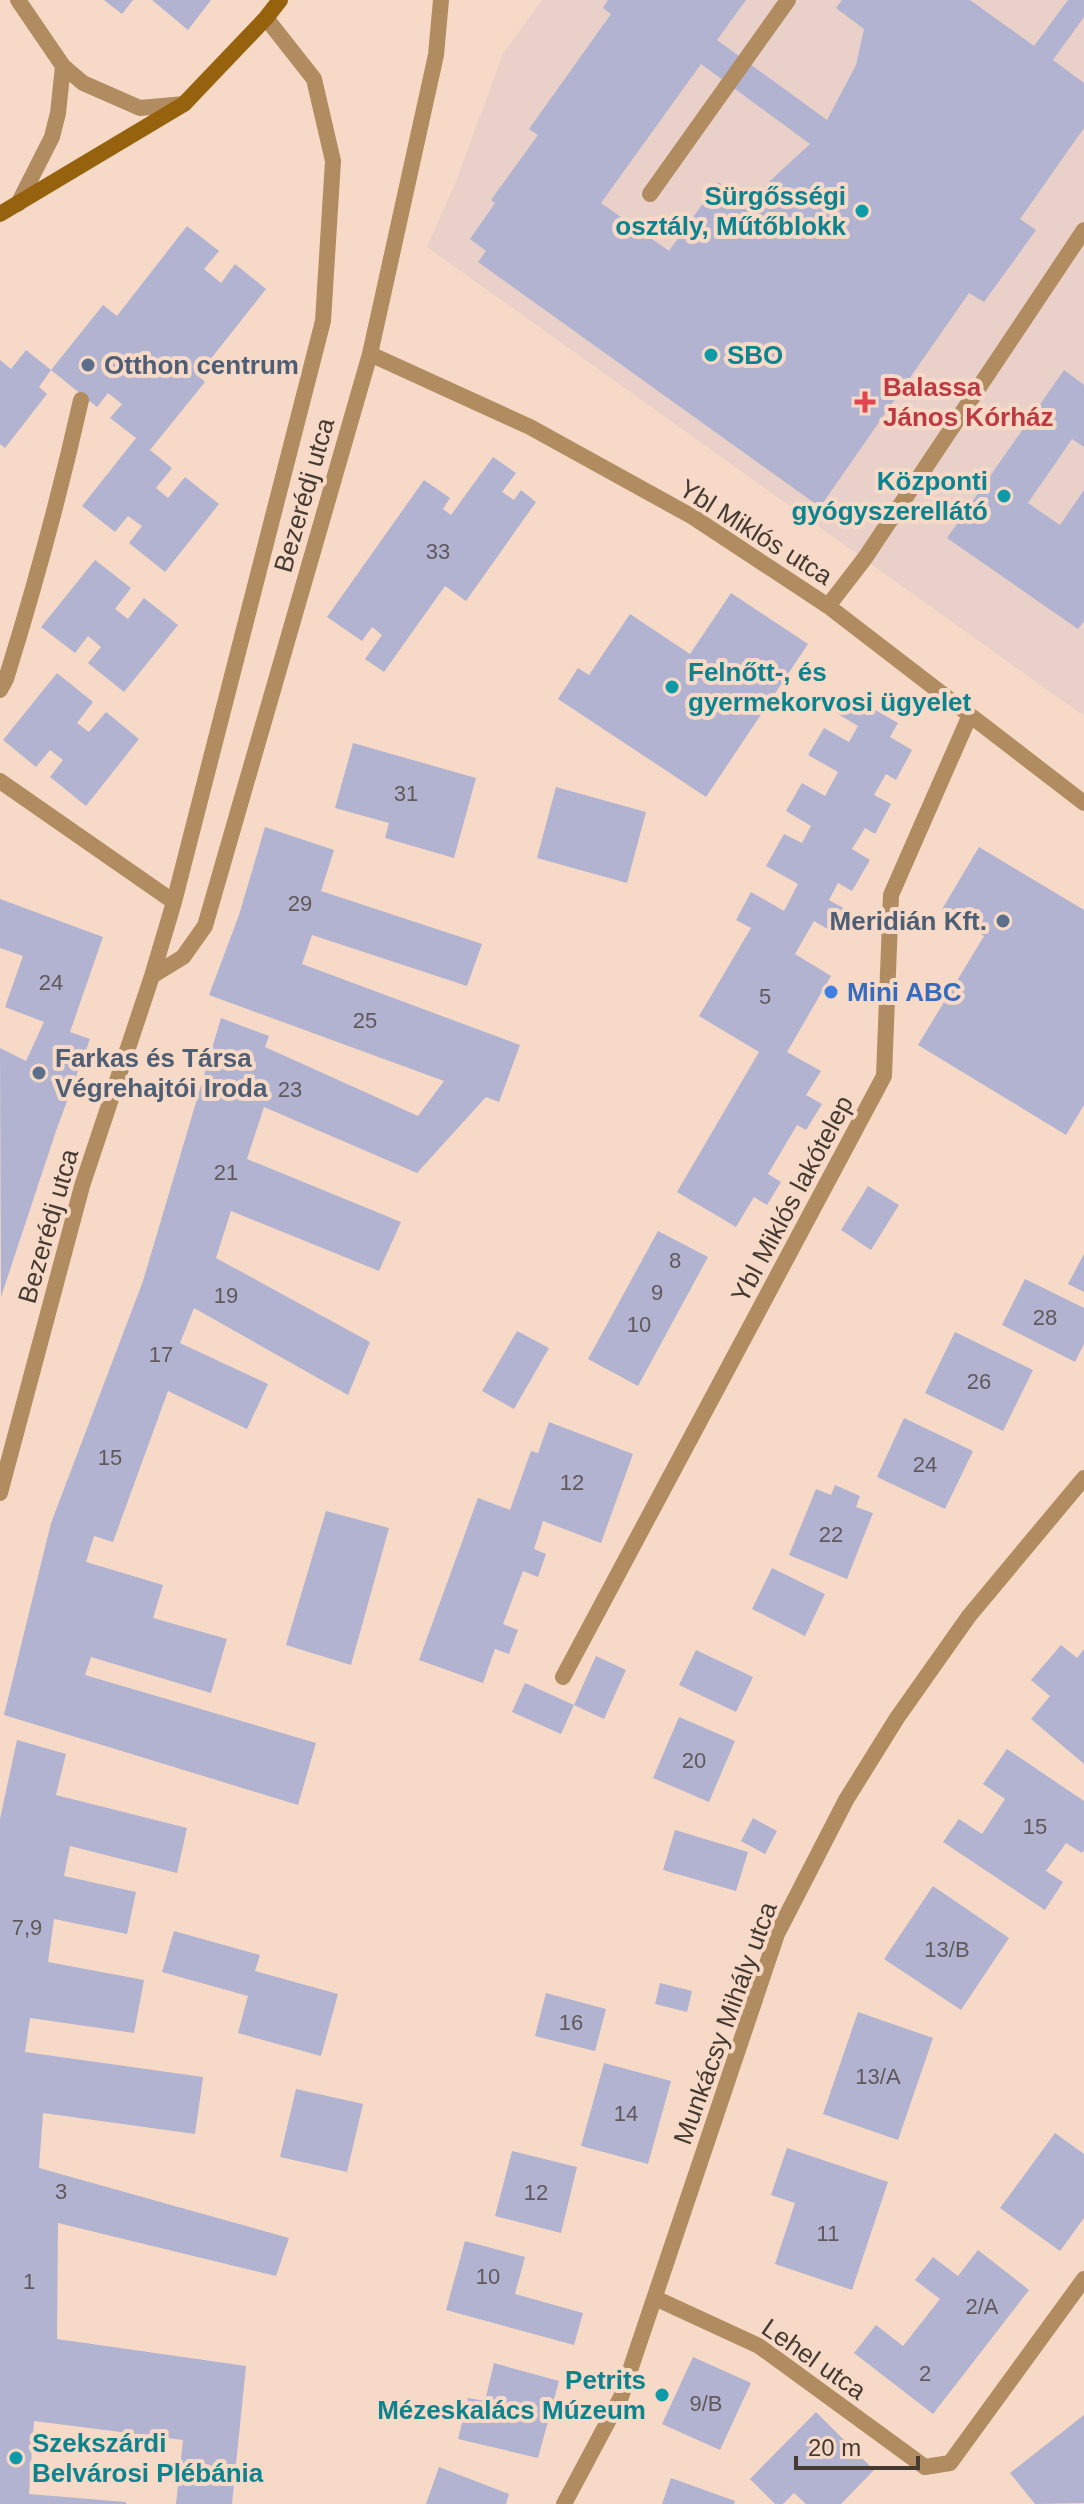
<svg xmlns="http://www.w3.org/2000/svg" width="1084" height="2504" font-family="Helvetica,sans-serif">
<rect width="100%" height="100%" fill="#f6dac7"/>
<path fill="#e9d0c8" d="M 542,0 L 1084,0 L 1084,716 L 427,247 L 455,184 L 503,54 Z"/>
<path fill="#b2b3d0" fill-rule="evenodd" d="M 104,0 L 133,0 L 122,14 Z
M 152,0 L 211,0 L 188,30 Z
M 608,0 L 746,0 L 717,40 L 827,120 L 856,65 L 864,29 L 836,8 L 842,0 L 970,0 L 1034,46 L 1068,0 L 1084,0 L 1084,17 L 1053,60 L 1084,83 L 1084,128 L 1020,219 L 1036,230 L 984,302 L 969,293 L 820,507 L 478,262 L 486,251 L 470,239 L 495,203 L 491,200 L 538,135 L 529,129 L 611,14 L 603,8 ZM 701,64 L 810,144 L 746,203 L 718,182 L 669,251 L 601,203 Z
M 187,226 L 219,251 L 204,269 L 221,283 L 235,264 L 266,289 L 198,375 L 205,382 L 150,450 L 172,468 L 156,488 L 168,498 L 185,477 L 219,504 L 165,572 L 129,543 L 142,526 L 128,516 L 115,532 L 82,506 L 136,438 L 110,418 L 122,404 L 108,393 L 97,407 L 51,370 L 103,305 L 117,316 Z
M 26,350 L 51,370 L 39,387 L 47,394 L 5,448 L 0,444 L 0,360 L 11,369 Z
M 1064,370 L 1084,385 L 1084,447 L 1072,439 L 1028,503 L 1060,525 L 1084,490 L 1084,621 L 1078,629 L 947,538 Z
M 493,457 L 516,473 L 502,492 L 514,500 L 521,490 L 536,502 L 466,601 L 445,586 L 384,672 L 365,659 L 382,635 L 372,627 L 362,641 L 327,617 L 424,480 L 450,498 L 443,509 L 451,515 Z
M 95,560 L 131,588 L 115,609 L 128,619 L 144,598 L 178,625 L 124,692 L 88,663 L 101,647 L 88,636 L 75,653 L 41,627 Z
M 731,593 L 808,644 L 706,797 L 558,699 L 578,668 L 589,675 L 630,614 L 690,654 Z
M 57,673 L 93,702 L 77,723 L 89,732 L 106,712 L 139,739 L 86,806 L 50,777 L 63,760 L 50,750 L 36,767 L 3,740 Z
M 849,695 L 898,723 L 890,737 L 912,750 L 896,780 L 886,774 L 874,795 L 891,804 L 875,834 L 865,828 L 852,849 L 870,860 L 852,891 L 838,883 L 829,900 L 849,911 L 836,934 L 814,921 L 795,954 L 831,976 L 787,1052 L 821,1071 L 806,1095 L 822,1104 L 806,1130 L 797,1125 L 768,1174 L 781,1182 L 767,1205 L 754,1197 L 736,1227 L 677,1192 L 759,1052 L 699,1016 L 751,928 L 736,920 L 751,892 L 784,911 L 798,884 L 766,866 L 784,834 L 802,843 L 811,826 L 786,811 L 802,783 L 825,796 L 838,772 L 808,755 L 824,728 L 849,742 L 858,726 L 838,714 Z
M 353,743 L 476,778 L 454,858 L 385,838 L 389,823 L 335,808 Z
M 556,787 L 646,812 L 627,883 L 537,858 Z
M 265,827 L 334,850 L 321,891 L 482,944 L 467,986 L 312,935 L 302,964 L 520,1045 L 499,1102 L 486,1097 L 417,1173 L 264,1107 L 247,1159 L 401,1222 L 379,1271 L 231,1211 L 216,1258 L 370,1342 L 348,1395 L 194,1308 L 180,1343 L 268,1384 L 247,1429 L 168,1391 L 113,1542 L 94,1536 L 86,1562 L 163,1585 L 153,1618 L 227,1639 L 211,1693 L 91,1657 L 85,1675 L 316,1743 L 298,1805 L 4,1715 L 51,1523 L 143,1281 L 221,1018 L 269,1036 L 265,1047 L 418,1116 L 444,1081 L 209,995 L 239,915 Z
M 979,847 L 1084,910 L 1084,1105 L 1066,1135 L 918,1045 L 984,936 L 941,911 Z
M 0,899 L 103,937 L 70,1032 L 90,1039 L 56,1131 L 1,1297 L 0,1048 L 26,1061 L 44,1022 L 5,1007 L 23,956 L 0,948 Z
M 868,1186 L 899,1205 L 871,1250 L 841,1230 Z
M 658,1231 L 708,1257 L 638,1386 L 588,1359 Z
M 1084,1254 L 1084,1292 L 1068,1284 Z
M 1025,1279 L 1084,1308 L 1084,1344 L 1075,1362 L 1002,1325 Z
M 517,1331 L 549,1348 L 514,1409 L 482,1391 Z
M 955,1332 L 1033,1370 L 1003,1431 L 925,1393 Z
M 904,1418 L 973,1451 L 945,1509 L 877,1477 Z
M 549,1422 L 633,1454 L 601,1543 L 543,1521 L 534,1549 L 546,1554 L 538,1577 L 523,1571 L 503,1624 L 518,1630 L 509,1654 L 495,1649 L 483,1683 L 419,1660 L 478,1498 L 510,1510 L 531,1451 L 538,1453 Z
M 835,1485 L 860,1496 L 856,1507 L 873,1513 L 847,1579 L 789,1555 L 816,1489 L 831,1495 Z
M 326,1511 L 389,1528 L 351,1665 L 286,1645 Z
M 772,1568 L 825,1594 L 805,1636 L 752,1609 Z
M 1061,1645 L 1077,1658 L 1084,1649 L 1084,1764 L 1031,1719 L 1050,1696 L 1031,1680 Z
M 696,1650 L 753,1677 L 736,1712 L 679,1685 Z
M 596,1656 L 626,1670 L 604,1719 L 574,1705 Z
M 525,1683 L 574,1705 L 561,1734 L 512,1712 Z
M 679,1717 L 735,1741 L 709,1802 L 653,1778 Z
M 17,1740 L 66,1754 L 56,1795 L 187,1828 L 177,1873 L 70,1846 L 64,1876 L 136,1892 L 127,1934 L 54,1919 L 48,1962 L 144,1980 L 134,2033 L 30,2018 L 25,2052 L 203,2077 L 195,2134 L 43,2113 L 39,2168 L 289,2238 L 276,2276 L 58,2223 L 57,2339 L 246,2366 L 232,2504 L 176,2504 L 183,2440 L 34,2421 L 29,2494 L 126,2502 L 126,2504 L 0,2504 L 0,1819 Z
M 1007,1749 L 1084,1801 L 1084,1850 L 1082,1853 L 1066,1843 L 1046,1871 L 1063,1882 L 1045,1910 L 943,1842 L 959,1819 L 982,1834 L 1005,1799 L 983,1784 Z
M 753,1818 L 777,1831 L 765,1854 L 741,1841 Z
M 675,1830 L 748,1852 L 736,1891 L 663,1870 Z
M 933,1886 L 1009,1938 L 961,2010 L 884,1959 Z
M 174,1931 L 260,1955 L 255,1971 L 338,1994 L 321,2056 L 238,2033 L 248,1996 L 162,1972 Z
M 660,1983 L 692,1991 L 687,2012 L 655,2004 Z
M 546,1993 L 606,2009 L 595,2051 L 535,2036 Z
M 858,2012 L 933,2038 L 898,2140 L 823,2114 Z
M 604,2063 L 671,2081 L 648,2164 L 581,2146 Z
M 296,2089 L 363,2104 L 347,2172 L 280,2157 Z
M 1055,2133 L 1084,2154 L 1084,2218 L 1060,2251 L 1000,2208 Z
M 787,2148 L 888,2182 L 852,2290 L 775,2264 L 795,2203 L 771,2195 Z
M 512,2151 L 577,2167 L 561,2233 L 495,2216 Z
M 465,2241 L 525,2257 L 515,2294 L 583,2313 L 574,2345 L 446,2310 Z
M 978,2250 L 1029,2290 L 933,2414 L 854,2353 L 876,2325 L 903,2346 L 940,2299 L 915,2280 L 933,2257 L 958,2276 Z
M 693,2357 L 751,2383 L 720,2450 L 662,2424 Z
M 494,2363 L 559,2381 L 538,2458 L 458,2439 L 468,2398 L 485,2401 Z
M 816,2412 L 874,2470 L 841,2504 L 806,2504 L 794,2493 L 783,2504 L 775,2504 L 750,2479 Z
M 1084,2415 L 1084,2503 L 1035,2504 L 1010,2473 Z
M 439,2467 L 509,2494 L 506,2504 L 426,2504 Z
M 671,2478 L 735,2501 L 734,2504 L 662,2504 Z"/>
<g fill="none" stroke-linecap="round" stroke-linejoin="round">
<path stroke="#b08c60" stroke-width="16" d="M 650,194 L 788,0
M 828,606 L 865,558 L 1084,230
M 0,690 L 6,679 C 35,586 60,494 81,400"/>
<path stroke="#b08c60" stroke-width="16" d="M 18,0 L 63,66 L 83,83 L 140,108 L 184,104
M 18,204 L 52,137 L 58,113 L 63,66
M 370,354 L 530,427 L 693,517 L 828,606 L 1084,803
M 0,781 L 174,902
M 152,976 L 183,957 L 205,926 L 370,354 L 436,55 L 441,0
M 0,1493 L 82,1186 L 152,976 L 174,902 L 323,321 L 333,161 L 314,79 L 266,18
M 563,1677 L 884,1076 L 891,895 L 970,715
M 655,2298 L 759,2346 L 925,2467 L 950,2463 L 1084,2279
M 564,2504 L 621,2397 L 777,1934 L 846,1800 L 897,1718 L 969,1616 L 1084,1478"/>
<path stroke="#96620e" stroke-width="16" d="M 0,214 L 184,104 L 266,18 L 280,0"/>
</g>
<g fill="#0f9aa8" stroke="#f6dac7" stroke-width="3">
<circle cx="862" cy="211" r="8"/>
<circle cx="711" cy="355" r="8"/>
<circle cx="1004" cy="496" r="8"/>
<circle cx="672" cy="687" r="8"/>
<circle cx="662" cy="2395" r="8"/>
<circle cx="16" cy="2458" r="8"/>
</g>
<g fill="#5c6f8a" stroke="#f6dac7" stroke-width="3">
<circle cx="88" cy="365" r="8"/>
<circle cx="1003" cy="921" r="8"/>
<circle cx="39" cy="1073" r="8"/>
</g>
<path fill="#e0444e" stroke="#f6dac7" stroke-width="3" d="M861 390h8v8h8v8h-8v8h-8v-8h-8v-8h8z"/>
<circle fill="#3f7fe0" stroke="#f6dac7" stroke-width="3" cx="831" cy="992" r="8"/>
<g text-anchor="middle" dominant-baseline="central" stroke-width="8" stroke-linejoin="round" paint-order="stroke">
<g font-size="22" fill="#60585a">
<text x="438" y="551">33</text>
<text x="406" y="793">31</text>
<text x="300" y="903">29</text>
<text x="51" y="982">24</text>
<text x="765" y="996">5</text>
<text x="365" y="1020">25</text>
<text x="290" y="1089">23</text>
<text x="226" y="1172">21</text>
<text x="675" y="1260">8</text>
<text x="657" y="1292">9</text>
<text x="226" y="1295">19</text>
<text x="1045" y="1317">28</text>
<text x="639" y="1324">10</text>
<text x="161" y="1354">17</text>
<text x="979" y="1381">26</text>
<text x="110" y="1457">15</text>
<text x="925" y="1464">24</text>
<text x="572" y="1482">12</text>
<text x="831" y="1534">22</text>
<text x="694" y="1760">20</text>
<text x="1035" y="1826">15</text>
<text x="27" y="1927">7,9</text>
<text x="947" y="1949">13/B</text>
<text x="571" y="2022">16</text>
<text x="878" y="2076">13/A</text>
<text x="626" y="2113">14</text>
<text x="61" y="2191">3</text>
<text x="536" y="2192">12</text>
<text x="828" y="2233">11</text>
<text x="488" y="2276">10</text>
<text x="29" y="2281">1</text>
<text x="982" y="2306">2/A</text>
<text x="925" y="2373">2</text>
<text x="706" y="2403">9/B</text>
</g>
<g font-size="26" font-weight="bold" fill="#0d838f" stroke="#f6dac7" text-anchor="end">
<text x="846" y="196">Sürgősségi<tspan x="846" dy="30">osztály, Műtőblokk</tspan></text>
<text x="727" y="355" text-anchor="start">SBO</text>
<text x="988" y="481">Központi<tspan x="988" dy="30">gyógyszerellátó</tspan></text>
<text x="688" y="672" text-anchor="start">Felnőtt-, és<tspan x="688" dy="30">gyermekorvosi ügyelet</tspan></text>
<text x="646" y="2380">Petrits<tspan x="646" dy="30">Mézeskalács Múzeum</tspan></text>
<text x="32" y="2443" text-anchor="start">Szekszárdi<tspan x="32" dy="30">Belvárosi Plébánia</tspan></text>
</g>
<g font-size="26" font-weight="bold" fill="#4e5e75" stroke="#f6dac7" text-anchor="start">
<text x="104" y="365">Otthon centrum</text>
<text x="987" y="921" text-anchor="end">Meridián Kft.</text>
<text x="55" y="1058">Farkas és Társa<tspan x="55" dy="30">Végrehajtói Iroda</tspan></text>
</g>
<g font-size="26" font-weight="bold" fill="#be3a42" stroke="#f6dac7" text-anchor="start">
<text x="883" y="387">Balassa<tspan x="883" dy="30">János Kórház</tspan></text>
</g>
<g font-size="26" fill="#453a32" stroke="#f6dac7">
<text transform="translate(304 495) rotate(-74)">Bezerédj utca</text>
<text transform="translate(756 532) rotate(32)">Ybl Miklós utca</text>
<text transform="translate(792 1199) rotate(-62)">Ybl Miklós lakótelep</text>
<text transform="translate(48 1226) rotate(-74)">Bezerédj utca</text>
<text transform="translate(725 2023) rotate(-70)">Munkácsy Mihály utca</text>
<text transform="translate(814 2359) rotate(35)">Lehel utca</text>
</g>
<g font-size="26" font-weight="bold" fill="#366cbe" stroke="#f6dac7" text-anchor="start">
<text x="847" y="992">Mini ABC</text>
</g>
</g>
<path d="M796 2456v12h122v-12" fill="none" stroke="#453a32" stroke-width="4"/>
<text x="808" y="2456" font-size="24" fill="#453a32" stroke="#f6dac7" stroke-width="6" paint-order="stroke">20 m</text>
</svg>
